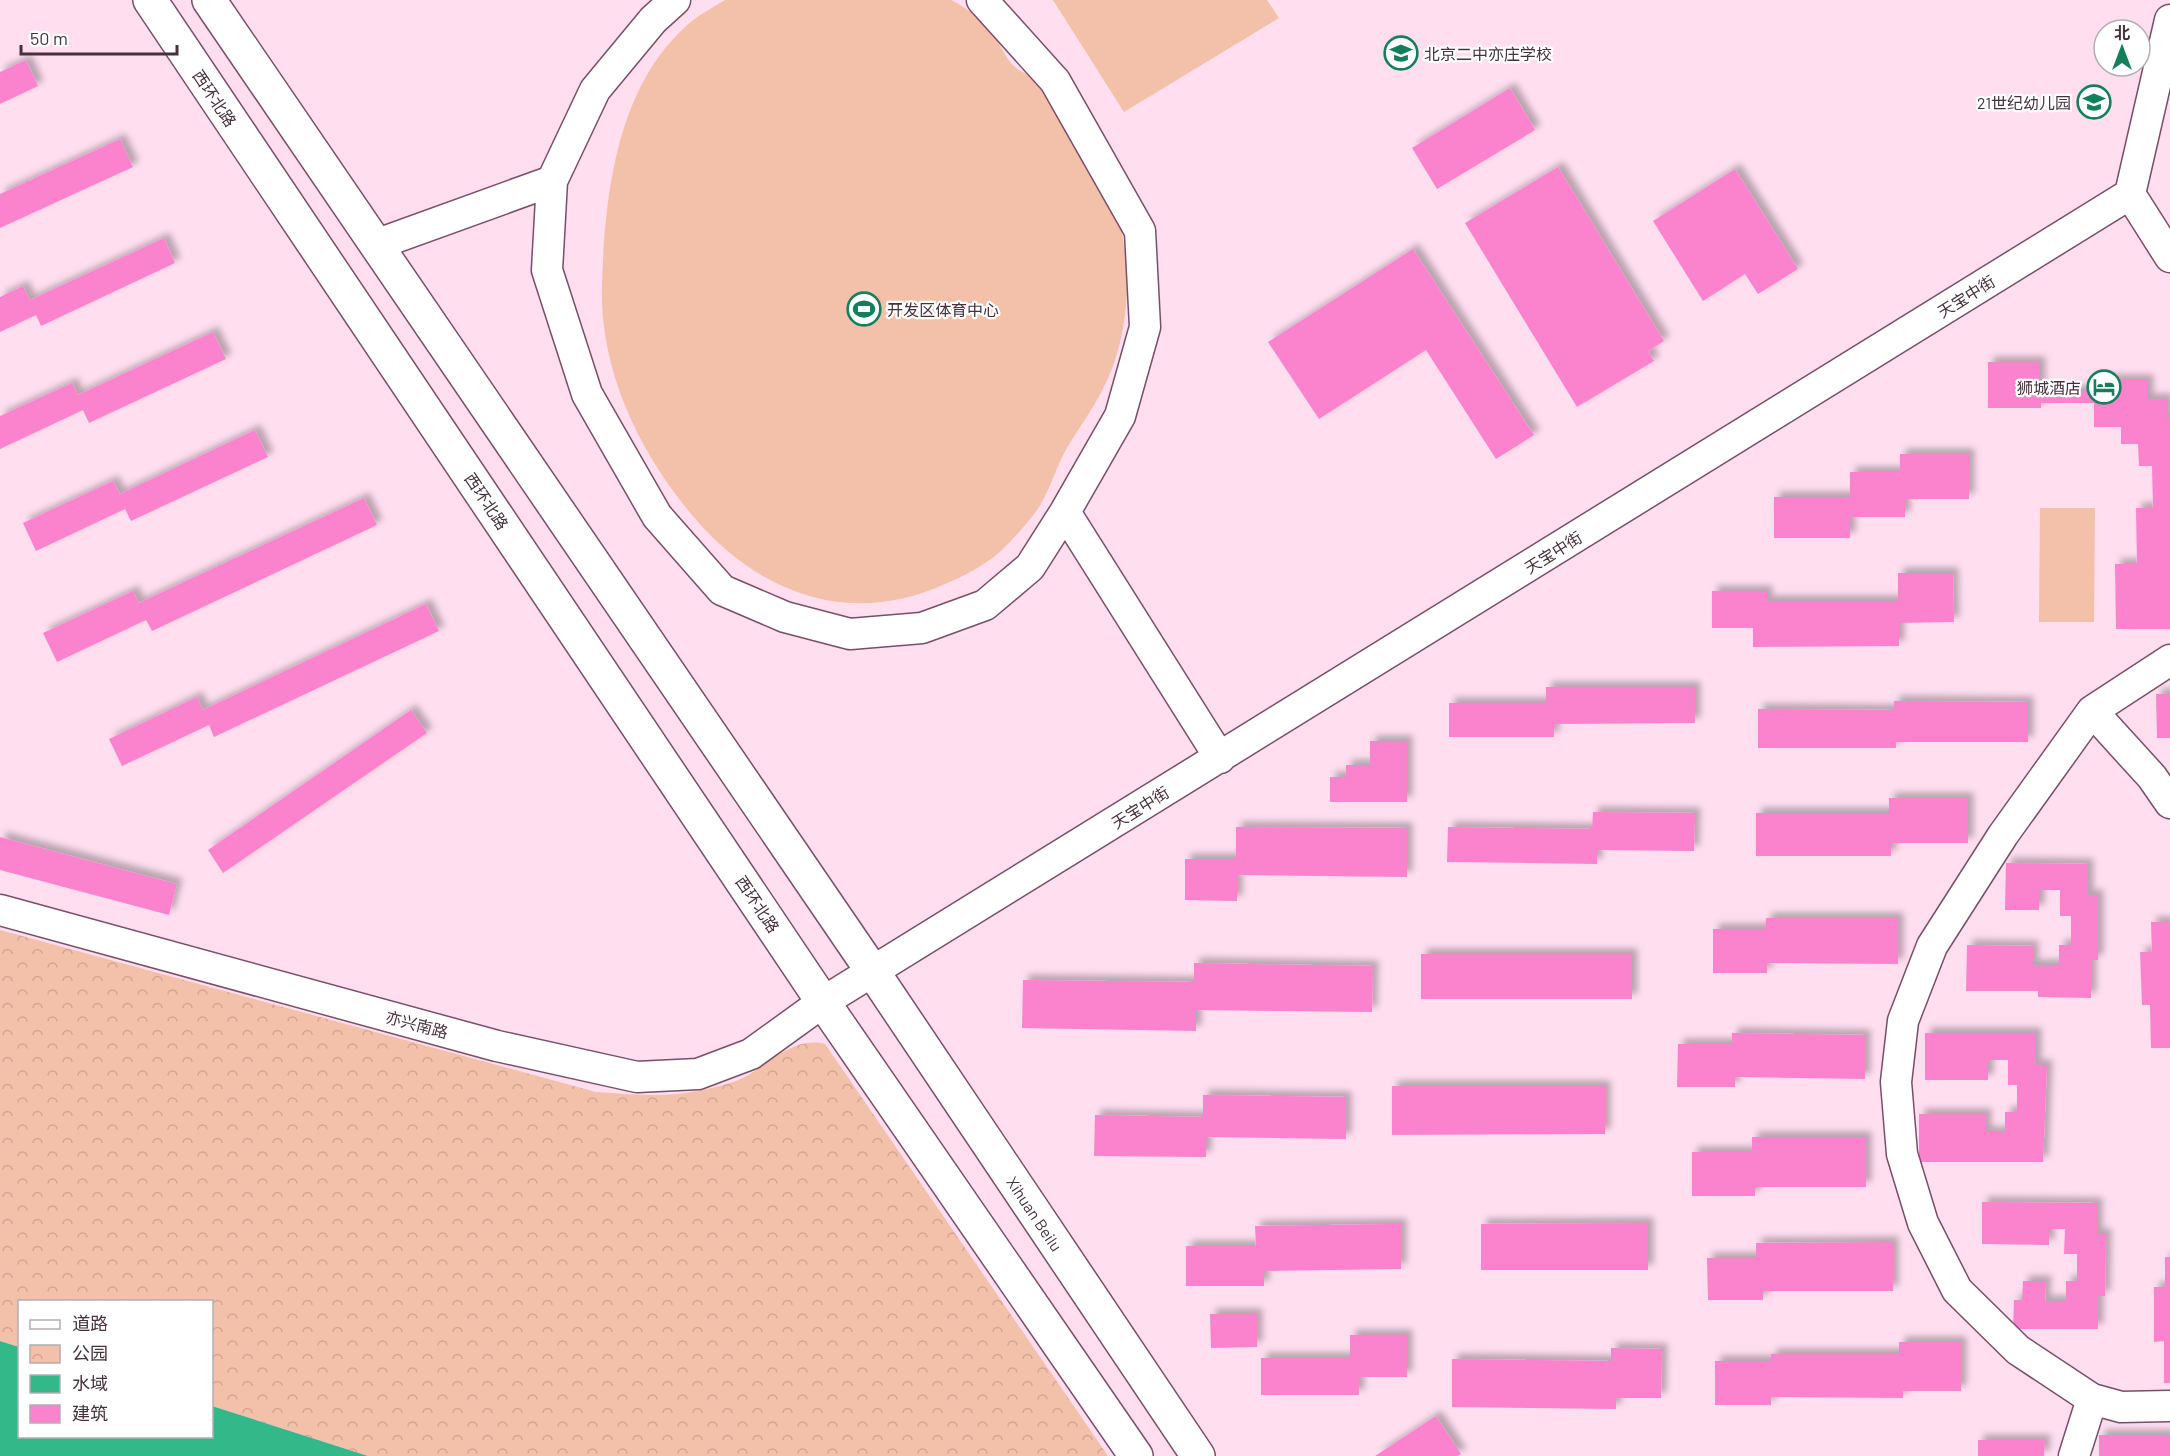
<svg xmlns="http://www.w3.org/2000/svg" width="2170" height="1456" font-family="Barlow,'Noto Sans SC',sans-serif">
<defs>
<pattern id="park-crowns" width="20" height="18" patternUnits="userSpaceOnUse" patternTransform="scale(1.5)"><rect width="20" height="18" fill="#f3c0aa"/><path d="M2 6a3 3 0 1 1 6 0M12 15a3 3 0 1 1 6 0" fill="none" stroke="#d2a593"/></pattern>
<filter id="shadow"><feDropShadow dx="5.5" dy="-5.5" stdDeviation="3" flood-color="#0004"/></filter>
</defs>
<rect width="100%" height="100%" fill="#fedeef"/>
<path fill="url(#park-crowns)" d="M 0,930 L 596,1092 C 630,1094 665,1098 698,1091 C 712,1088 730,1084 743,1078 C 770,1064 793,1036 825,1044 L 1108,1456 L 368,1456 L 212,1406 L 212,1302 L 20,1302 L 19,1347 L 0,1341 Z"/>
<path fill="#f3c0aa" d="M 725,0 L 951,0 C 965,7 985,21 994,34 C 1000,44 1006,60 1015,67 C 1021,73 1030,74 1036,79 C 1048,90 1061,118 1070,132 C 1084,154 1108,183 1115,207 C 1132,257 1131,321 1111,371 C 1099,402 1080,425 1064,453 C 1056,469 1050,488 1041,504 C 1032,518 1018,534 1006,546 C 988,564 968,574 945,584 C 849,628 757,593 692,515 C 638,451 599,368 602,284 C 605,193 617,83 692,21 C 702,13 714,7 725,0 Z
M 1053,0 L 1267,0 L 1279,18 L 1124,112 Z
M 2040,508 L 2095,508 L 2094,622 L 2039,622 Z"/>
<path fill="#33b989" d="M 0,1341 L 19,1347 L 20,1436 L 212,1436 L 212,1406 L 368,1456 L 0,1456 Z"/>
<path fill="#fb83cd" filter="url(#shadow)" d="M 26,60 L 38,86 L 0,104 L 0,72 Z
M 1510,88 L 1535,130 L 1437,189 L 1412,148 Z
M 120,139 L 133,167 L 0,228 L 0,194 Z
M 1558,167 L 1664,341 L 1648,351 L 1654,361 L 1577,407 L 1465,223 Z
M 1735,169 L 1798,269 L 1758,294 L 1745,274 L 1703,301 L 1653,221 Z
M 164,238 L 175,263 L 41,326 L 36,315 L 0,332 L 0,297 L 23,286 L 30,300 Z
M 1413,249 L 1534,435 L 1496,459 L 1426,350 L 1319,419 L 1268,342 Z
M 213,332 L 226,359 L 89,423 L 83,410 L 0,449 L 0,416 L 72,383 L 78,395 Z
M 1988,362 L 2040,362 L 2040,391 L 2095,391 L 2095,380 L 2148,380 L 2148,399 L 2167,399 L 2167,418 L 2170,418 L 2170,629 L 2116,629 L 2115,564 L 2137,564 L 2136,508 L 2153,508 L 2152,466 L 2139,466 L 2138,444 L 2121,444 L 2121,427 L 2094,427 L 2094,403 L 2041,403 L 2041,408 L 1988,408 Z
M 255,430 L 268,457 L 131,521 L 125,509 L 36,551 L 23,523 L 113,481 L 120,494 Z
M 1900,454 L 1969,454 L 1969,499 L 1905,499 L 1905,517 L 1850,517 L 1850,538 L 1774,538 L 1774,497 L 1850,497 L 1850,472 L 1900,472 Z
M 364,498 L 377,525 L 152,631 L 146,620 L 57,662 L 43,633 L 133,591 L 139,603 Z
M 1898,573 L 1953,573 L 1954,622 L 1899,623 L 1899,646 L 1753,647 L 1753,628 L 1712,628 L 1712,591 L 1767,591 L 1767,601 L 1898,601 Z
M 426,604 L 439,631 L 214,737 L 209,725 L 122,766 L 109,739 L 197,697 L 203,710 Z
M 1546,687 L 1695,687 L 1695,723 L 1554,724 L 1554,737 L 1449,737 L 1449,703 L 1546,703 Z
M 2156,694 L 2170,694 L 2170,738 L 2157,738 Z
M 1894,701 L 2028,702 L 2028,742 L 1896,742 L 1896,748 L 1758,748 L 1758,709 L 1894,710 Z
M 411,710 L 427,733 L 223,873 L 208,850 Z
M 1370,741 L 1407,741 L 1407,802 L 1330,802 L 1330,777 L 1346,777 L 1346,765 L 1370,765 Z
M 1889,798 L 1968,798 L 1968,843 L 1891,843 L 1891,856 L 1756,856 L 1756,813 L 1889,813 Z
M 1593,812 L 1695,813 L 1694,851 L 1597,850 L 1597,864 L 1447,862 L 1448,827 L 1592,829 Z
M 1236,827 L 1407,828 L 1407,877 L 1237,875 L 1237,901 L 1185,900 L 1185,859 L 1236,859 Z
M 0,837 L 177,884 L 169,915 L 0,870 Z
M 2006,863 L 2088,864 L 2088,895 L 2098,895 L 2098,960 L 2091,960 L 2091,998 L 2038,997 L 2038,991 L 1966,991 L 1967,945 L 2033,946 L 2033,965 L 2059,965 L 2059,945 L 2071,945 L 2071,916 L 2060,916 L 2060,890 L 2039,890 L 2039,910 L 2005,910 Z
M 1766,918 L 1898,918 L 1898,964 L 1767,963 L 1767,973 L 1713,973 L 1713,929 L 1765,929 Z
M 2151,922 L 2170,922 L 2170,1048 L 2151,1048 L 2150,1005 L 2142,1005 L 2140,952 L 2152,952 Z
M 1421,954 L 1632,954 L 1632,999 L 1421,999 Z
M 1194,963 L 1373,966 L 1372,1012 L 1196,1010 L 1196,1031 L 1022,1028 L 1023,980 L 1194,982 Z
M 1732,1033 L 1865,1035 L 1865,1079 L 1735,1077 L 1735,1087 L 1677,1087 L 1678,1044 L 1732,1044 Z
M 1925,1033 L 2036,1033 L 2036,1065 L 2047,1065 L 2043,1162 L 1919,1162 L 1919,1114 L 1986,1114 L 1986,1132 L 2005,1132 L 2005,1112 L 2017,1112 L 2017,1085 L 2008,1085 L 2008,1060 L 1988,1060 L 1988,1080 L 1925,1080 Z
M 1392,1086 L 1605,1086 L 1605,1134 L 1392,1135 Z
M 1203,1095 L 1346,1097 L 1346,1139 L 1206,1137 L 1206,1157 L 1094,1156 L 1095,1115 L 1203,1117 Z
M 1752,1137 L 1866,1137 L 1866,1187 L 1755,1187 L 1755,1196 L 1692,1196 L 1692,1152 L 1752,1152 Z
M 1982,1202 L 2097,1203 L 2097,1234 L 2106,1234 L 2105,1296 L 2098,1296 L 2098,1329 L 2013,1329 L 2014,1300 L 2022,1300 L 2023,1281 L 2046,1281 L 2045,1301 L 2066,1301 L 2066,1281 L 2077,1281 L 2077,1254 L 2064,1254 L 2065,1229 L 2049,1229 L 2049,1245 L 1982,1244 Z
M 1648,1223 L 1648,1270 L 1481,1270 L 1481,1224 Z
M 1401,1224 L 1401,1269 L 1264,1271 L 1264,1286 L 1186,1286 L 1186,1246 L 1256,1246 L 1255,1226 Z
M 1893,1242 L 1893,1291 L 1763,1291 L 1763,1300 L 1708,1300 L 1707,1258 L 1756,1258 L 1756,1243 Z
M 2165,1257 L 2170,1257 L 2170,1383 L 2164,1383 L 2164,1341 L 2154,1342 L 2154,1287 L 2165,1287 Z
M 1210,1314 L 1257,1314 L 1257,1347 L 1211,1348 Z
M 1350,1335 L 1407,1335 L 1407,1377 L 1359,1377 L 1359,1395 L 1261,1395 L 1261,1358 L 1350,1358 Z
M 1899,1342 L 1961,1342 L 1961,1391 L 1903,1391 L 1903,1398 L 1771,1397 L 1771,1405 L 1715,1405 L 1715,1361 L 1771,1361 L 1771,1354 L 1899,1354 Z
M 1611,1348 L 1662,1349 L 1661,1398 L 1616,1398 L 1616,1409 L 1452,1407 L 1452,1359 L 1611,1361 Z
M 1436,1416 L 1461,1454 L 1457,1456 L 1375,1456 Z
M 2099,1435 L 2170,1435 L 2170,1456 L 2099,1456 Z
M 1978,1440 L 2045,1440 L 2044,1456 L 1978,1456 Z"/>
<g fill="none" stroke-linecap="round" stroke-linejoin="round">
<g stroke="#7a4e68" stroke-width="33">
<path id="minor" d="M 982,0 L 1055,81 L 1140,231 L 1145,327 L 1120,416 L 1065,512 L 1220,758
M 552,181 L 547,270 L 587,394 L 657,516 L 722,590 L 785,617 L 850,634 L 922,628 L 985,605 L 1030,567 L 1065,512
M 2130,194 L 2170,257
M 375,245 L 552,181 L 595,90 L 653,20 L 675,0
M 2170,660 L 2092,711 L 2003,835 L 1932,946 L 1903,1021 L 1896,1082 L 1902,1154 L 1923,1223 L 1957,1290 L 2018,1350 L 2092,1399 L 2121,1407 L 2170,1406
M 2092,711 L 2152,777 L 2170,803
M 0,910 L 497,1046 L 637,1077 L 698,1074 L 751,1054 L 823,1002 L 2130,194 L 2170,20
M 2074,1456 L 2092,1399"/>
</g>
<g stroke="#7a4e68" stroke-width="36">
<g id="major">
<path d="M 150,0 L 823,1002 L 1136,1456"/>
<path id="s1" d="M 209,0 L 873,972 L 1198,1456"/>
</g>
</g>
<use href="#minor" stroke="#fff" stroke-width="30"/>
<use href="#major" stroke="#fff" stroke-width="33"/>
</g>
<defs>
<g id="school-ring" transform="scale(1.725)"><circle r="9.5" fill="#fff" stroke="#137f5b" stroke-width="1.5"/><path d="M0-5L7-2L0 1L-7-2ZM-4 1L0 2.5L4 1V4Q0 6-4 4Z" fill="#137f5b"/></g>
<g id="stadium-ring" transform="scale(1.725)"><circle r="9.5" fill="#fff" stroke="#137f5b" stroke-width="1.5"/><path d="M0-5a6.5 5 0 1 0 0 10a6.5 5 0 1 0 0-10ZM-3.5-1.8h7v3.6h-7Z" fill="#137f5b"/></g>
<g id="hotel-ring" transform="scale(1.725)"><circle r="9.5" fill="#fff" stroke="#137f5b" stroke-width="1.5"/><path d="M-6-4.5h1.5V1H6V5H4.5V3h-9V5H-6ZM-4 0a1.8 1.8 0 1 1 3.6 0ZM.5 0V-2.5h3Q6-2.5 6 0Z" fill="#137f5b"/></g>
</defs>
<g fill-rule="evenodd">
<use href="#school-ring" x="1401" y="53"/>
<use href="#school-ring" x="2094" y="102"/>
<use href="#stadium-ring" x="864" y="309"/>
<use href="#hotel-ring" x="2104" y="387"/>
</g>
<g text-anchor="middle" dominant-baseline="central" stroke-width="4.5" stroke-linejoin="round" paint-order="stroke">
<g font-size="16" fill="#46313d" stroke="#fff" text-anchor="start">
<text x="1424" y="53">北京二中亦庄学校</text>
<text x="2071" y="102" text-anchor="end">21世纪幼儿园</text>
<text x="887" y="309">开发区体育中心</text>
<text x="2081" y="387" text-anchor="end">狮城酒店</text>
</g>
<g font-size="16" fill="#46313d" stroke="#fff">
<text transform="translate(215 98) rotate(56)">西环北路</text>
<text transform="translate(1966 296) rotate(-32)">天宝中街</text>
<text transform="translate(487 501) rotate(56)">西环北路</text>
<text transform="translate(1553 552) rotate(-32)">天宝中街</text>
<text transform="translate(1140 807) rotate(-32)">天宝中街</text>
<text transform="translate(758 904) rotate(56)">西环北路</text>
<text transform="translate(417 1024) rotate(15)">亦兴南路</text>
<text stroke="none"><textPath href="#s1" startOffset="1468">Xihuan Beilu</textPath></text>
</g>
</g>
<rect x="18" y="1300" width="195" height="138" fill="#ffffff" stroke="#b5adb1" stroke-width="1.5"/>
<rect x="30" y="1320" width="30" height="9" fill="#ffffff" stroke="#b5adb1" stroke-width="1.5"/>
<text x="72" y="1330" font-size="18" fill="#46313d">道路</text>
<rect x="30" y="1345" width="30" height="18" fill="url(#park-crowns)" stroke="#b5adb1" stroke-width="1.5"/>
<text x="72" y="1360" font-size="18" fill="#46313d">公园</text>
<rect x="30" y="1375" width="30" height="18" fill="#33b989" stroke="#b5adb1" stroke-width="1.5"/>
<text x="72" y="1390" font-size="18" fill="#46313d">水域</text>
<rect x="30" y="1405" width="30" height="18" fill="#fb83cd" stroke="#b5adb1" stroke-width="1.5"/>
<text x="72" y="1420" font-size="18" fill="#46313d">建筑</text>
<g transform="translate(2122 48)"><circle r="28" fill="#ffffff" stroke="#b5adb1" stroke-width="1.5"/>
<path d="M0-4.5L10 22L0 15L-10 22Z" fill="#137f5b"/>
<text y="-9" font-size="16" font-weight="bold" text-anchor="middle" fill="#46313d">北</text>
</g>
<path d="M21 45v9h156v-9" fill="none" stroke="#46313d" stroke-width="3"/>
<text x="30" y="45" font-size="18" fill="#46313d" stroke="#ffffff" stroke-width="4.5" paint-order="stroke">50 m</text>
</svg>
